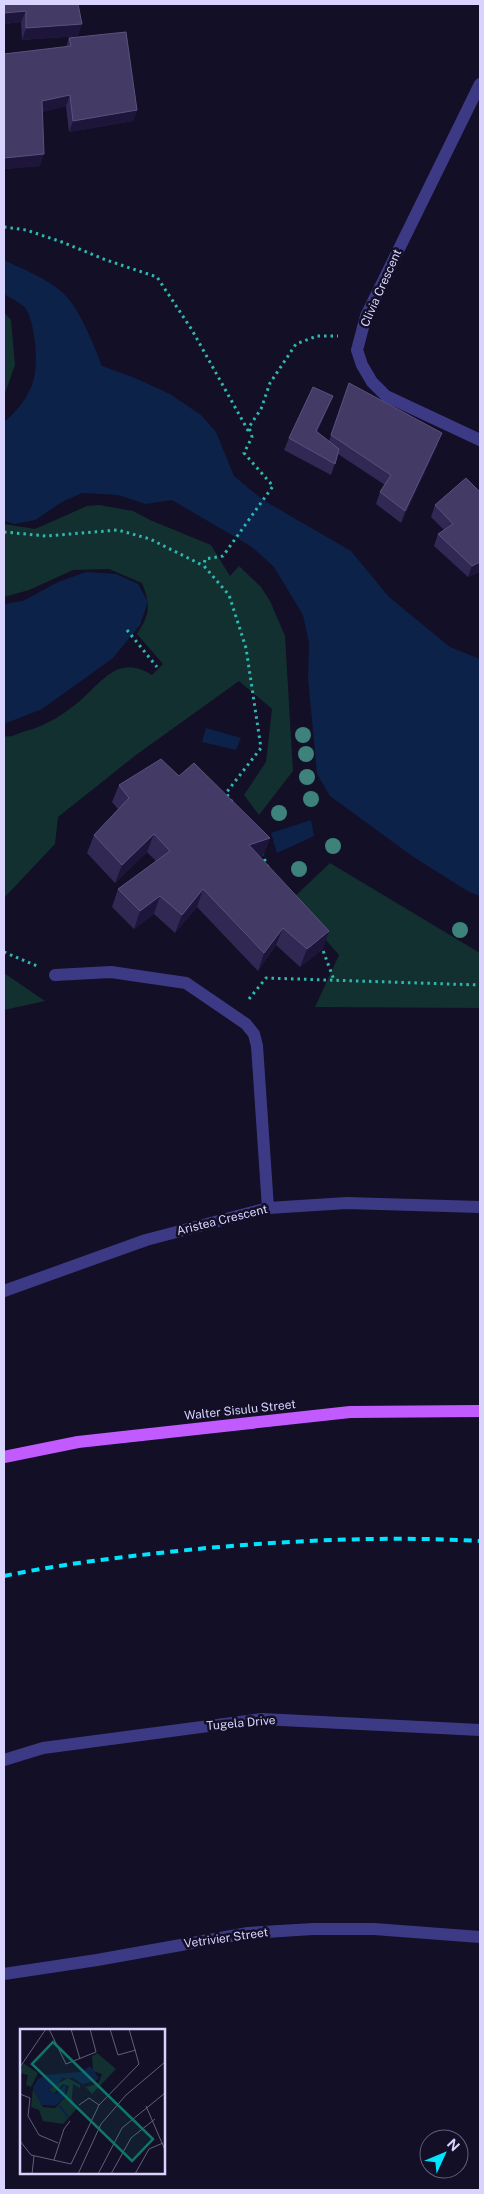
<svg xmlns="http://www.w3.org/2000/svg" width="484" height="2194" font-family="'Public Sans',sans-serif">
<rect width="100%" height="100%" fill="#130f26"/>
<path fill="#12302f" d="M 4,312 L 11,320 L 15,365 L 4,396 Z
M 99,505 L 133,511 L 150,520 L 211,545 L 230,576 L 239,566 L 261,587 L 270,601 L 285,636 L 293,771 L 259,815 L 244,795 L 266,762 L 272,709 L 239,681 L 136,755 L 58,817 L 55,844 L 4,898 L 4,736 C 12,738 18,733 26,731 C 46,726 68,712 83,698 C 105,678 120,655 152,675 L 163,664 L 137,634 C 150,614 151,606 142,583 L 109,569 L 73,570 L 29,590 L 4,597 L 4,524 L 35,529 L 87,506 Z
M 330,863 L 480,953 L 480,1008 L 315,1007 L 339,955 L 303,914 L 293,898 Z
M 4,973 L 45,1001 L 4,1010 Z"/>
<path fill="#0c2248" d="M 4,260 C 24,270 52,280 67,297 C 83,316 93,344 102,366 L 135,378 L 170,394 L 201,415 L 216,432 L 234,476 L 263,500 L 351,551 L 389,597 L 450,647 L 480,659 L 480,896 L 469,892 L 412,856 L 330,796 L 317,774 L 308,678 L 309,643 L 303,615 L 274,567 L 252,547 L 172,500 L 146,504 L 118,495 L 82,493 L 62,502 L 35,520 L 15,524 L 4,521 L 4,422 C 16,412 26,400 32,385 C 39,367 36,326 26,309 C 22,303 10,298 4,294 Z
M 86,572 L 116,574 L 138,584 L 148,602 L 140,625 L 113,658 L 42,709 L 4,724 L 4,604 L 23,601 L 58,582 Z
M 206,728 L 241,738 L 236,750 L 202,742 Z
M 311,820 L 314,836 L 277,853 L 271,833 Z"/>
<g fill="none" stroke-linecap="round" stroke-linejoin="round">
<path stroke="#2fb8b0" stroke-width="3" stroke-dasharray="2.5 4" stroke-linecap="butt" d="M 4,227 L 26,230 L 62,242 L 106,260 L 157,277 L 192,330 L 250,434
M 4,532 L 46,536 L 118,530 L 150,539 L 204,566
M 127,630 L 157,667
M 232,802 L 226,793 L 261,748 L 246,648 L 229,595 L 204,566 L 205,559 L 223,556 L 273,486 L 244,453 L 252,437 L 249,427 L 261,409 L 270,383 L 296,344 L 317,336 L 338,336
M 262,853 L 268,868
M 321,945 L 334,980
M 4,952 L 37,966
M 249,999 L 266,978 L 480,985"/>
<path stroke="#3d3a85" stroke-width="12" d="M 480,84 L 366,316 L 357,350 L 362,365 L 372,382 L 386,396 L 480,440
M 55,975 L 111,972 L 186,983 L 246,1024 L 254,1034 L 257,1046 L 268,1208
M 4,1291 L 146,1240 L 268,1208 L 347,1203 L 480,1207
M 4,1760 L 43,1748 L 262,1719 L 480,1730
M 4,1974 L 97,1960 L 248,1933 L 313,1929 L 374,1929 L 480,1937"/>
<path stroke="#c25bff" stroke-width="12" d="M 4,1457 L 78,1442 L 350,1412 L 480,1411"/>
<path stroke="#00e5ff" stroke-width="4" stroke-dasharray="8 6" stroke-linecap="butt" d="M 4,1576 C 71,1562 139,1555 207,1548 C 298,1540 389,1536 480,1541"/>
</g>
<g fill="#3d827b">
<circle cx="303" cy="735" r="8"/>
<circle cx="306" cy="754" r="8"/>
<circle cx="307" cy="777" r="8"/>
<circle cx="311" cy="799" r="8"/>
<circle cx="279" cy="813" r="8"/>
<circle cx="333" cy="846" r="8"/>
<circle cx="299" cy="869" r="8"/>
<circle cx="460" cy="930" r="8"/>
</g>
<path fill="#312854" d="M 4,4 L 78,4 L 78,36 L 22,40 L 21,22 L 4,24 Z
M 69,38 L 137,110 L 133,121 L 69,132 L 66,106 L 42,112 L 40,166 L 4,169 L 4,54 L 66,47 Z
M 349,383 L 438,444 L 401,523 L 376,504 L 380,492 L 385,485 L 338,454 L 331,475 L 284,450 L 289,438 L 333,396 L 328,408 L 317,432 L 329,441 Z
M 466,478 L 480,572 L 468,577 L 434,546 L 438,534 L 444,530 L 431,517 L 435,505 Z
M 179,776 L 270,838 L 263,856 L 260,857 L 323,949 L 300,967 L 276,945 L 258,971 L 197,907 L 175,933 L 154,914 L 134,929 L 112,907 L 118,889 L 156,861 L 147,852 L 115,883 L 87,853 L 94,835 L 118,809 L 112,802 L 119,785 Z"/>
<path fill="#1d163a" d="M 26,11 L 21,22 L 4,24 L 4,13 Z
M 82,24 L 78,36 L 22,40 L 26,28 Z
M 70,95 L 66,106 L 38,113 L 42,101 Z
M 137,110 L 133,121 L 69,132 L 73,121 Z
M 44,154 L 40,166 L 4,169 L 4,158 Z
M 333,396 L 328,408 L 311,443 L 316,431 Z
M 442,433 L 438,444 L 401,523 L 405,511 Z
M 480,562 L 480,572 L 468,577 L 472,566 Z
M 154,834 L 147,852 L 115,883 L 122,865 Z
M 270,838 L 263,856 L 242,863 L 249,845 Z
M 203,889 L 197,907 L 175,933 L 182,915 Z
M 160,896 L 154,914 L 134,929 L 140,911 Z
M 283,928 L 276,945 L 258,971 L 264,953 Z
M 329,931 L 323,949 L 300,967 L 307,949 Z"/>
<path fill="#433a66" stroke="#5a527e" d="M 4,4 L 78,4 L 82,24 L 26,28 L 26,11 L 4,13 Z
M 126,32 L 137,110 L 73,121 L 70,95 L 42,101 L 44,154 L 4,158 L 4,54 L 71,46 L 69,38 Z
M 349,383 L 442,433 L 405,511 L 380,492 L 391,475 L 331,435 Z
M 313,387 L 333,396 L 316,431 L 339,449 L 335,464 L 289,438 Z
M 466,478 L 480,492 L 480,562 L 472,566 L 438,534 L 453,524 L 435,505 Z
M 161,759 L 179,776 L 194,763 L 270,838 L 249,845 L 329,931 L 307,949 L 283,928 L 264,953 L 203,889 L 182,915 L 160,896 L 140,911 L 118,889 L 170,851 L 154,834 L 122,865 L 94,835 L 129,798 L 119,785 Z"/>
<g text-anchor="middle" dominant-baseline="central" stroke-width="5" stroke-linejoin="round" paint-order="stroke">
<g font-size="12" fill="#d9d4ff" stroke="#130f26">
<text transform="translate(381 288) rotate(-66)">Clivia Crescent</text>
<text transform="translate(222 1220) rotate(-14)">Aristea Crescent</text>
<text transform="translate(240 1410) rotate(-6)">Walter Sisulu Street</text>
<text transform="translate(241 1723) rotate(-5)">Tugela Drive</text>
<text transform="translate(226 1938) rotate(-8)">Vetrivier Street</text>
</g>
</g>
<g transform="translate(20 2029)">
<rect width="145" height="145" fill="#130f26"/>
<path d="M 77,24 L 96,40 L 72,65 L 66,58 L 78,55 L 82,45 L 73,42 L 72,27 ZM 3,34 L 18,44 L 11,58 L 6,56 L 8,46 L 0,44 ZM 48,49 L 60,56 L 60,59 L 53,55 L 52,68 L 53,77 L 59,77 L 43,95 L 23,92 L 19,81 L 11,78 L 13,59 L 23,78 L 35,79 L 46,67 L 49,57 L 43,55 L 34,65 L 28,60 Z" fill="#12302f"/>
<path d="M 70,37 L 79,49 L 77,51 L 63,55 L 53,49 L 42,49 L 36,58 L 27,60 L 35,65 L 46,55 L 44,69 L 35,77 L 22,76 L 13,58 L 18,50 L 27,46 L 61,43 Z" fill="#0c2248"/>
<path fill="none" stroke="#0c2248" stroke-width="2.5" d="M 39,76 L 48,88"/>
<path fill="none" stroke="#625e7d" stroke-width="1" d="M 29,0 L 46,35 L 76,23 L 70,0M 51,0 L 60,30M 90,0 L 98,26 L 116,21M 0,38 L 26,0M 0,65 L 10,69 L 8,87 L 19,106 L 38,114M 59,76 L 69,69 L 79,76M 126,77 L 145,121M 0,112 L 11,126 L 51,135 L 79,76 L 119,35 L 109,0M 34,131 L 44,100 L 50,92M 12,145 L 14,127M 58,145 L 81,95 L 106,66 L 145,33M 78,145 L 102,99 L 145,64M 91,145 L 111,109 L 135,90M 115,145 L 129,120 L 143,114"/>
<path fill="#0f766e" fill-opacity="0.15" stroke="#0f766e" stroke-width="2.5" d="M 33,13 L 133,110 L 112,132 L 12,35 Z"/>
<rect width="145" height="145" fill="none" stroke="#d9d4ff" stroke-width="2.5"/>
</g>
<rect width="484" height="2194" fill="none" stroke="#d9d4ff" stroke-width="10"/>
<g transform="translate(444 2154) rotate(46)"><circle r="24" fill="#130f26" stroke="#625e7d"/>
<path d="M0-4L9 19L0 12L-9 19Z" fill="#00e5ff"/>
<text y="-8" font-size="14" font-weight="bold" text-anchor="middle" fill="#d9d4ff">N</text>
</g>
</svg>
